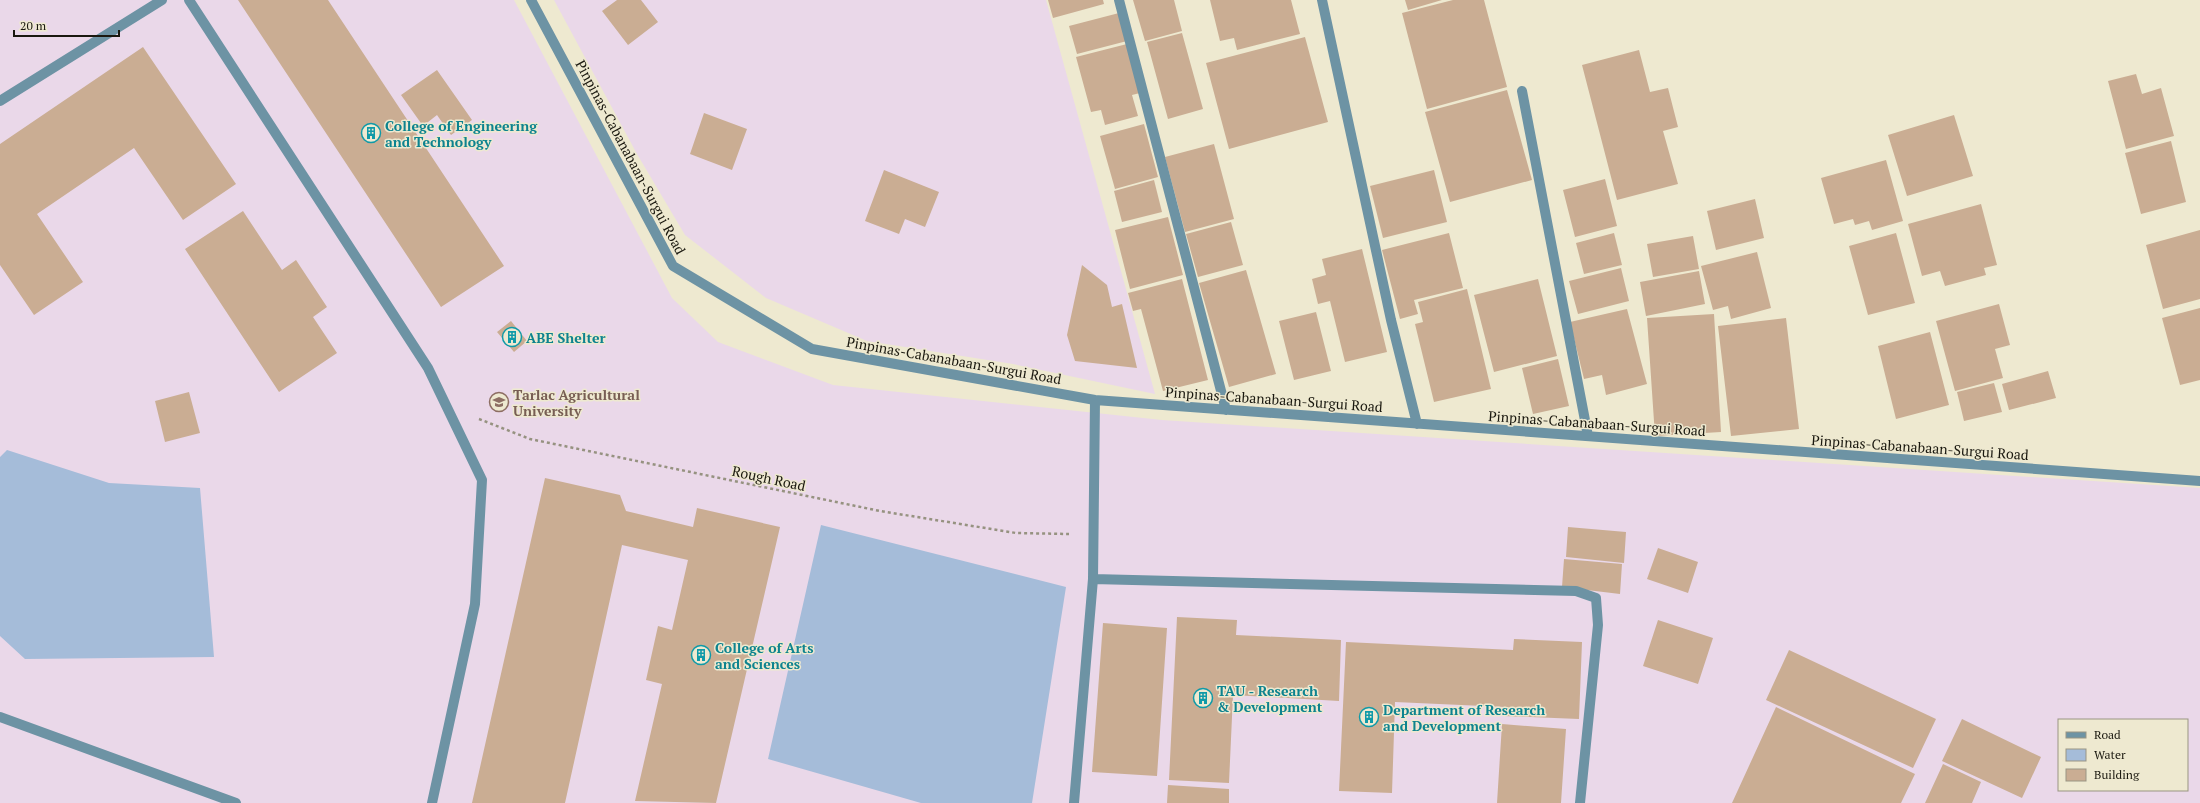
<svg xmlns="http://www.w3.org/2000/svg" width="2200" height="803" font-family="'PT Serif',serif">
<rect width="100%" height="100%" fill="#eee9d0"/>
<path fill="#ead8e9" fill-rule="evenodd" d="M 0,0 L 514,0 L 672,298 L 718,342 L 833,385 L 1162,420 L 2200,488 L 2200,803 L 0,803 ZM 2059,720 L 2187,720 L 2187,790 L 2059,790 Z
M 554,0 L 1046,0 L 1155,394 L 1013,364 L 867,341 L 766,298 L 685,235 L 637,154 Z"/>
<path fill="#a5bcd9" d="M 7,450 L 109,483 L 200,488 L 214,657 L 25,659 L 0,636 L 0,457 Z
M 821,525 L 1066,587 L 1032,803 L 921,803 L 768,759 Z"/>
<path fill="#caad93" d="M 238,0 L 328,0 L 504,266 L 441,307 Z
M 617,0 L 641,0 L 658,22 L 628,45 L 602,11 Z
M 1048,0 L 1103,0 L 1104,4 L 1053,18 Z
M 1133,0 L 1174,0 L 1182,31 L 1145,41 Z
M 1210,0 L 1291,0 L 1300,34 L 1237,50 L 1234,38 L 1220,41 Z
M 1405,0 L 1442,0 L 1408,10 Z
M 1453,0 L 1484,0 L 1507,87 L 1427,109 L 1402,13 Z
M 1119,13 L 1127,41 L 1077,54 L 1069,26 Z
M 1182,33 L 1203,109 L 1168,119 L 1147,42 Z
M 1305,37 L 1328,122 L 1229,149 L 1206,63 Z
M 1127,44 L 1140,93 L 1132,95 L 1138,116 L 1105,125 L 1101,110 L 1091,112 L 1076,57 Z
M 143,47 L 236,184 L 183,220 L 134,148 L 37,214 L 83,282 L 34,315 L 0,265 L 0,144 Z
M 1639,50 L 1650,92 L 1668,88 L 1678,127 L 1663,131 L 1678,184 L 1617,200 L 1582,65 Z
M 437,70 L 472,120 L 451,135 L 437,115 L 423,126 L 401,95 Z
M 2136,74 L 2142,94 L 2161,88 L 2174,136 L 2126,149 L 2108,81 Z
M 1507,90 L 1532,180 L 1450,202 L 1425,112 Z
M 704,113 L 747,129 L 732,170 L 690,154 Z
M 1954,115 L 1973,176 L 1907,196 L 1888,135 Z
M 1144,124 L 1158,177 L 1115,189 L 1100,136 Z
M 2171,141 L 2186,202 L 2141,214 L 2125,153 Z
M 1214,144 L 1234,219 L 1185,232 L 1165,157 Z
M 1886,160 L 1903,221 L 1872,230 L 1869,221 L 1855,225 L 1853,219 L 1834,224 L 1821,178 Z
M 884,170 L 939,192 L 925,227 L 905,219 L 899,234 L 865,221 Z
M 1434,170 L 1447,222 L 1383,238 L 1370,186 Z
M 1605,179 L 1617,226 L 1575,237 L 1563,190 Z
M 1154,180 L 1162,212 L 1122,222 L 1114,191 Z
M 1755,199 L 1764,238 L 1716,250 L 1707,211 Z
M 1981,204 L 1997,265 L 1984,268 L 1986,275 L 1945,286 L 1940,271 L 1922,276 L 1908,224 Z
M 243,211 L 282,270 L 296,260 L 327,307 L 313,317 L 337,353 L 279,392 L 185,249 Z
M 1168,217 L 1183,275 L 1130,289 L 1115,230 Z
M 1231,222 L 1243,265 L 1198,277 L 1186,234 Z
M 2200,230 L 2200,299 L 2163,309 L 2146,245 Z
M 1449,233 L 1463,288 L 1414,300 L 1418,314 L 1400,319 L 1382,250 Z
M 1614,233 L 1622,265 L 1584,274 L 1576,243 Z
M 1896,233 L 1915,303 L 1868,315 L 1849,246 Z
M 1693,236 L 1699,269 L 1653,277 L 1647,244 Z
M 1362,249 L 1387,352 L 1345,362 L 1330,301 L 1318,304 L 1312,279 L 1326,275 L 1322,259 Z
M 1757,252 L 1771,308 L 1731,319 L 1728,306 L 1713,310 L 1701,266 Z
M 1082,265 L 1107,285 L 1112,307 L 1122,304 L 1137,368 L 1075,361 L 1067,335 Z
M 1621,268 L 1629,301 L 1578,314 L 1569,281 Z
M 1246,270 L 1276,374 L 1229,387 L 1199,283 Z
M 1699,271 L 1705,304 L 1646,316 L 1640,282 Z
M 1182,279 L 1208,380 L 1163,391 L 1141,309 L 1133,311 L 1128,293 Z
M 1538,279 L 1557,356 L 1494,372 L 1474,295 Z
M 1467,289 L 1491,389 L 1434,402 L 1415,324 L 1423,322 L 1418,302 Z
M 1999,304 L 2010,345 L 1995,349 L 2003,378 L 1955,391 L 1936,321 Z
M 2200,308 L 2200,380 L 2180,385 L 2162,318 Z
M 1627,309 L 1647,384 L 1606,395 L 1602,375 L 1584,379 L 1570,322 Z
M 1316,312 L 1331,371 L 1294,380 L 1279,321 Z
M 1714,314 L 1721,432 L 1655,436 L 1647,318 Z
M 1786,318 L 1799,429 L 1731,436 L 1718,326 Z
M 511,321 L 527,341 L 514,352 L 497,332 Z
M 1930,332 L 1949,405 L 1896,419 L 1878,346 Z
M 1558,359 L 1569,406 L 1533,414 L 1522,368 Z
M 2048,371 L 2056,398 L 2009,410 L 2002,384 Z
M 1994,383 L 2002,412 L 1964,421 L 1957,392 Z
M 189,392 L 200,433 L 165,442 L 155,401 Z
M 545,478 L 620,495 L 626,511 L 693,527 L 697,508 L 780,527 L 716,803 L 635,801 L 662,684 L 646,680 L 658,626 L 672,630 L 688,560 L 622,545 L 565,803 L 472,803 Z
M 1568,527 L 1626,532 L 1624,563 L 1566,557 Z
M 1658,548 L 1698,562 L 1688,593 L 1647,579 Z
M 1564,559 L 1622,564 L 1620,594 L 1562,587 Z
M 1177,617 L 1237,620 L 1236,635 L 1341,640 L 1339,701 L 1233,695 L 1229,783 L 1169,780 Z
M 1658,620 L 1713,638 L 1698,684 L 1643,666 Z
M 1103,623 L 1167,628 L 1157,776 L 1092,772 Z
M 1514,639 L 1582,642 L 1579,719 L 1504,716 L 1505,707 L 1395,702 L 1392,793 L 1339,791 L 1346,642 L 1513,650 Z
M 1789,650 L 1936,719 L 1913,768 L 1766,700 Z
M 1776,707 L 1915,774 L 1901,803 L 1732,803 Z
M 1962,719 L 2041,757 L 2022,798 L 1942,761 Z
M 1502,724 L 1566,729 L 1561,803 L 1497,803 Z
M 1943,764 L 1981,782 L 1972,803 L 1925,803 Z
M 1168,785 L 1229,789 L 1229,803 L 1167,803 Z"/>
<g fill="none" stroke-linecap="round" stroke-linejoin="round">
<path stroke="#969280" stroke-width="2.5" stroke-dasharray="3 3" stroke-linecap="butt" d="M 479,419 L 530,439 L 880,511 L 1016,533 L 1069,534"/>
<path stroke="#6d93a4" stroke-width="10" d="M 189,0 L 428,368 L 482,480 L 475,604 L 432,803
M 531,0 L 673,266 L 812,349 L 1095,400 L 2200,481
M 1119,0 L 1226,410
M 1322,0 L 1391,320 L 1417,424
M 1522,91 L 1588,436
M 0,101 L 162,0
M 1095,400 L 1093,579 L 1576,591 L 1596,598 L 1598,625 L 1580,803
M 0,717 L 236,803
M 1074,803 L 1093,579"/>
</g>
<defs>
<g id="building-ring" transform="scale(1)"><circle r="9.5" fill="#eee9d0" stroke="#0f9aa8" stroke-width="1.5"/><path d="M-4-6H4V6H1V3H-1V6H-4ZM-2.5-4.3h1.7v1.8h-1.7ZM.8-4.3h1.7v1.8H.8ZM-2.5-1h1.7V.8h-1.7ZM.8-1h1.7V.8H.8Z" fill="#0f9aa8"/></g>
<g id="university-ring" transform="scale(1)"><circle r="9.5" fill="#eee9d0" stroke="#8d6e63" stroke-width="1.5"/><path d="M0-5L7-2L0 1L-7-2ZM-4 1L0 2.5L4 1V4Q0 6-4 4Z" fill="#8d6e63"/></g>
</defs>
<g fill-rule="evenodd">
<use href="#building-ring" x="371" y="133"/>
<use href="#building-ring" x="512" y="337"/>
<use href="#university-ring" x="499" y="402"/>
<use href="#building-ring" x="701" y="655"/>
<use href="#building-ring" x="1203" y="698"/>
<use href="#building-ring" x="1369" y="717"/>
</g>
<g text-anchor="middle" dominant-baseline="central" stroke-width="3" stroke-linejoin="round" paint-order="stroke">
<g font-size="14" font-weight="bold" fill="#0d838f" stroke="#eee9d0" text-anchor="start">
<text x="385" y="125">College of Engineering<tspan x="385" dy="16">and Technology</tspan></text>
<text x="526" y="337">ABE Shelter</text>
<text x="715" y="647">College of Arts<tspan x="715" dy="16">and Sciences</tspan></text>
<text x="1217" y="690">TAU - Research<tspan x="1217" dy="16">&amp; Development</tspan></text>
<text x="1383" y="709">Department of Research<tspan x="1383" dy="16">and Development</tspan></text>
</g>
<g font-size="14" fill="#1a180f" stroke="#eee9d0">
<text transform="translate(631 157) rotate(62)">Pinpinas-Cabanabaan-Surgui Road</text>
<text transform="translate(954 360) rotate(10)">Pinpinas-Cabanabaan-Surgui Road</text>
<text transform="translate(1274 399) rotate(4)">Pinpinas-Cabanabaan-Surgui Road</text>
<text transform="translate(1597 423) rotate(4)">Pinpinas-Cabanabaan-Surgui Road</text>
<text transform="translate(1920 447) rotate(4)">Pinpinas-Cabanabaan-Surgui Road</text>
<text transform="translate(769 478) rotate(12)">Rough Road</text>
</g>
<g font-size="14" font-weight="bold" fill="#785e54" stroke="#eee9d0" text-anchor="start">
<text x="513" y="394">Tarlac Agricultural<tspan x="513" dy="16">University</tspan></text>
</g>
</g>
<rect x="2058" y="719" width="130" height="72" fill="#eee9d0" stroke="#999583"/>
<rect x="2066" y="732" width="20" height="6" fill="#6d93a4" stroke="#999583"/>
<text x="2094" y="739" font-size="12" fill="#1a180f">Road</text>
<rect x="2066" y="749" width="20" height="12" fill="#a5bcd9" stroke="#999583"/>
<text x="2094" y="759" font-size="12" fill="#1a180f">Water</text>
<rect x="2066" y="769" width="20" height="12" fill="#caad93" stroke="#999583"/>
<text x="2094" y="779" font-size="12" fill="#1a180f">Building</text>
<path d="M14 30v6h105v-6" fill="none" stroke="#1a180f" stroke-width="2"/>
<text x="20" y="30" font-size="12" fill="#1a180f" stroke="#eee9d0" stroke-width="3" paint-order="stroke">20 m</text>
</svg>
